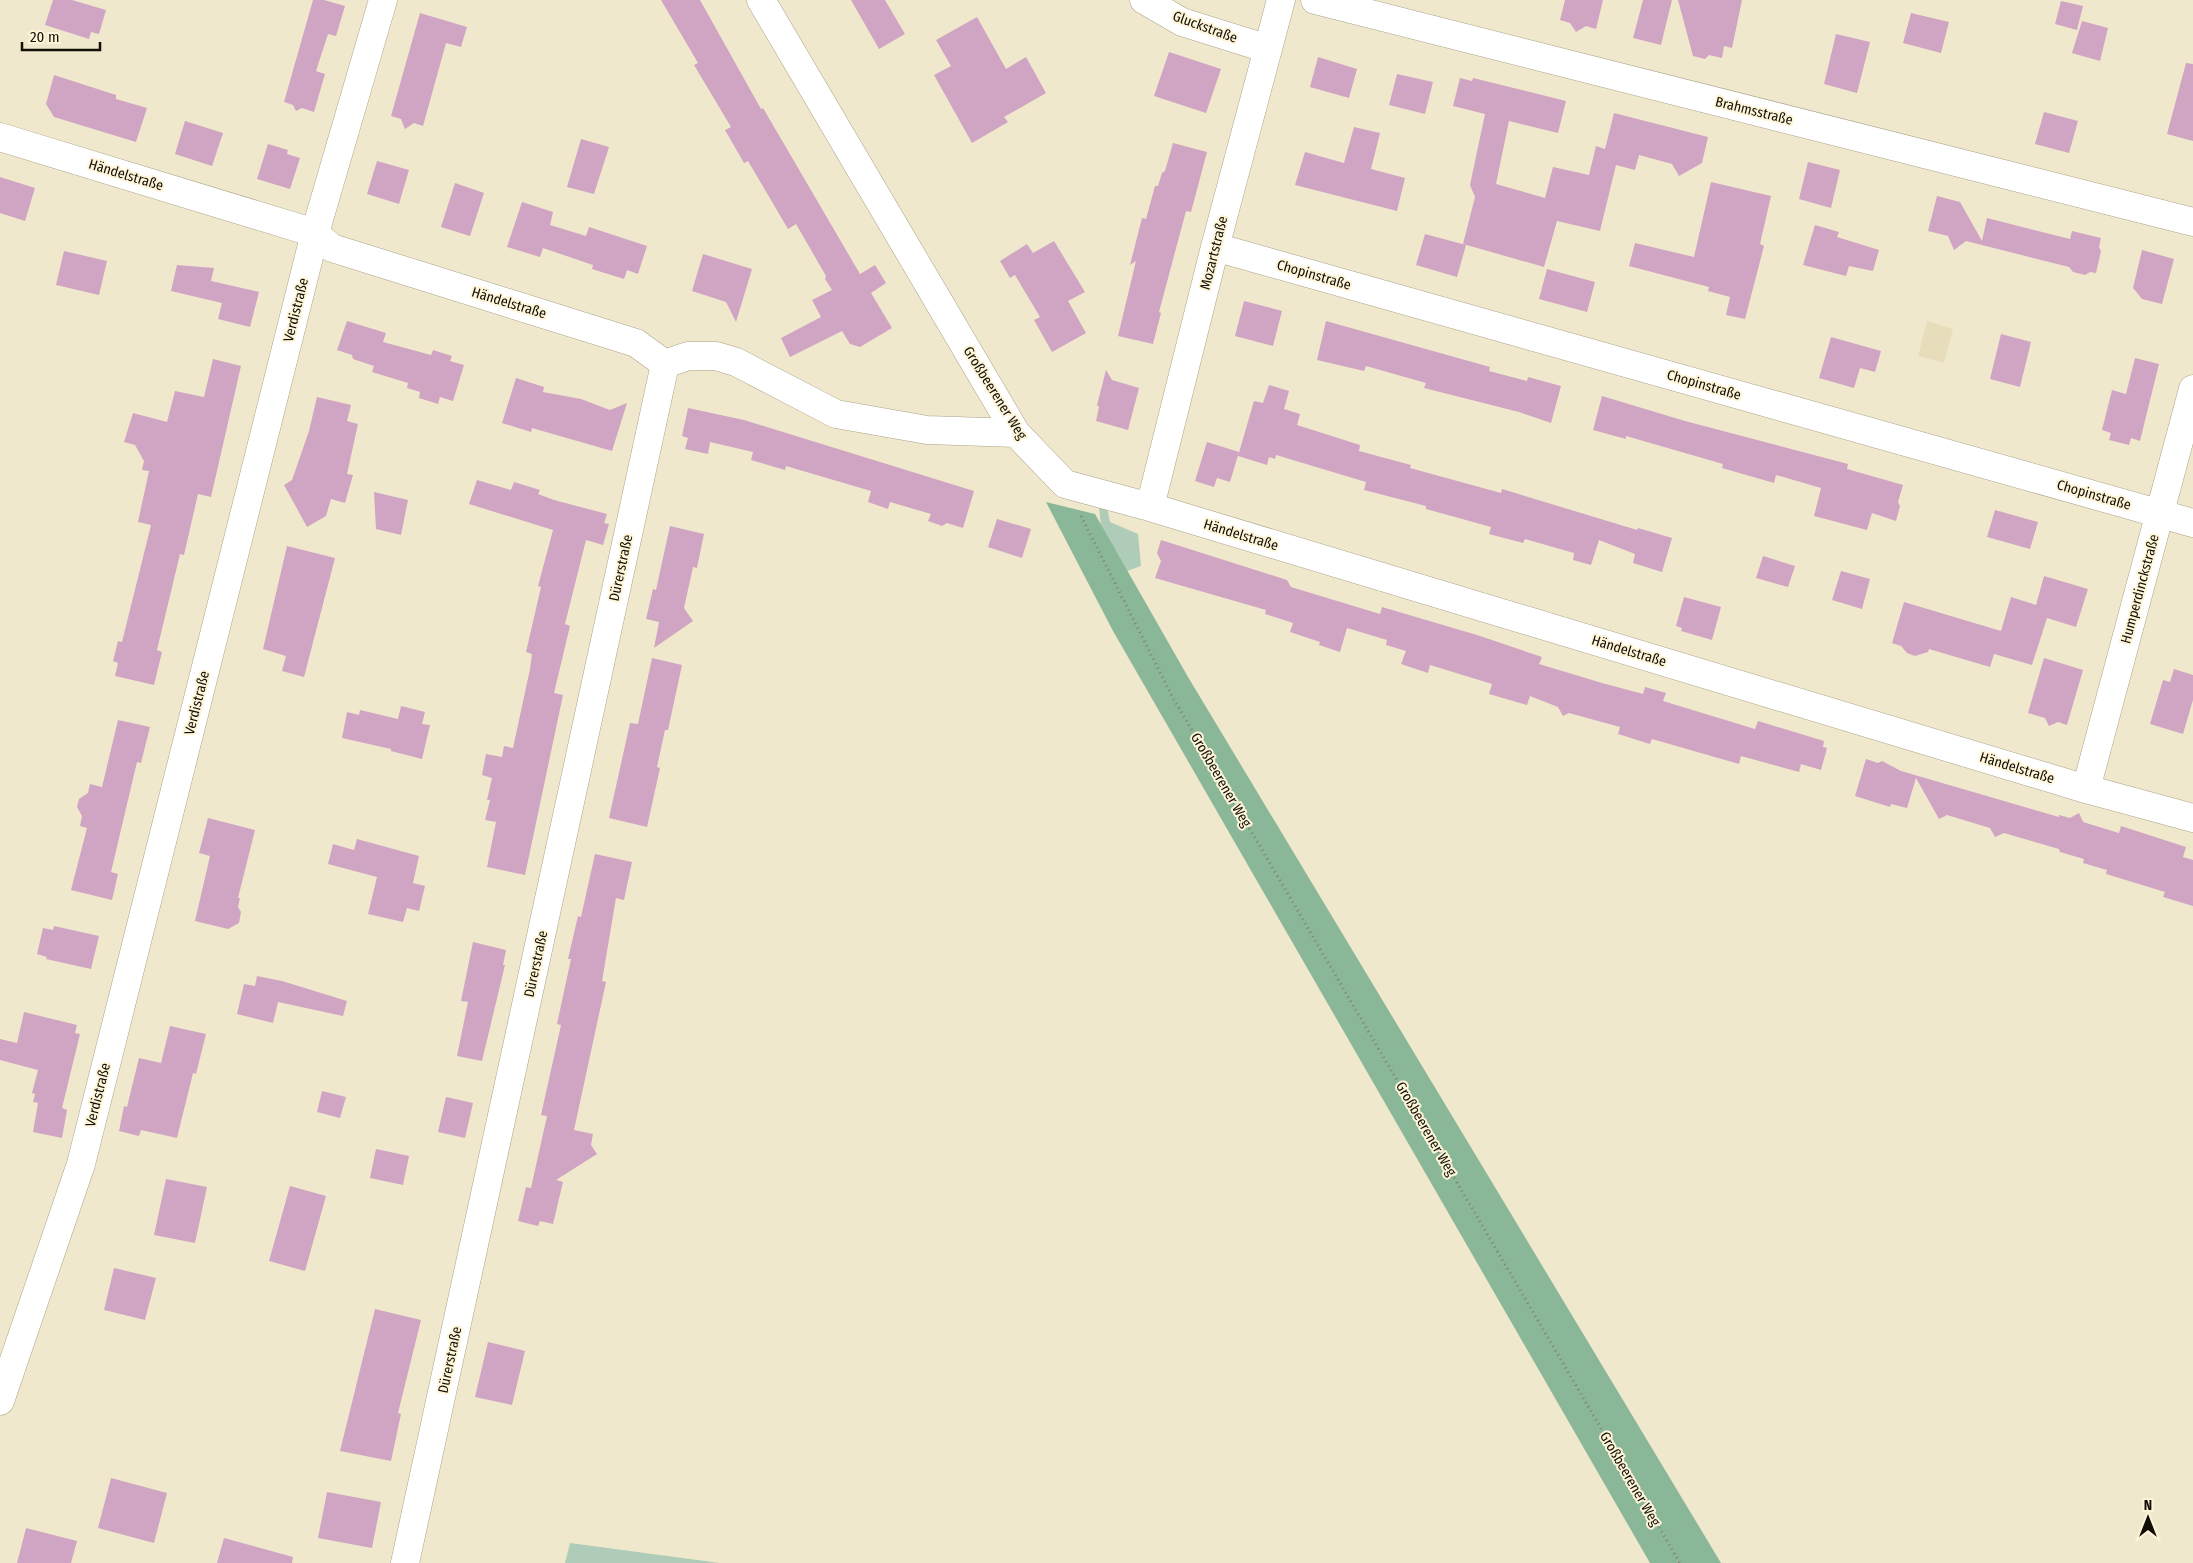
<svg xmlns="http://www.w3.org/2000/svg" width="2193" height="1563" font-family="'Fira Sans Condensed',sans-serif">
<rect width="100%" height="100%" fill="#f0e8cc"/>
<path fill="#e8ddba" d="M 1927,321 L 1953,329 L 1944,363 L 1918,356 Z"/>
<path fill="#aeccb7" d="M 1098,500 L 1106,502 L 1110,522 L 1138,534 L 1141,566 L 1127,571 L 1101,525 Z
M 570,1543 L 720,1563 L 565,1563 Z"/>
<path fill="#8bb799" d="M 1046,502 L 1095,514 L 1188,677 L 1721,1563 L 1650,1563 L 1113,631 Z"/>
<path fill="#d0a5c3" d="M 53,0 L 72,0 L 106,10 L 99,34 L 91,32 L 89,39 L 45,25 Z
M 313,0 L 324,0 L 345,6 L 336,36 L 328,34 L 316,71 L 325,74 L 314,112 L 302,108 L 296,111 L 293,105 L 284,102 Z
M 661,0 L 700,0 L 761,109 L 763,108 L 860,274 L 875,265 L 886,283 L 871,293 L 892,328 L 860,347 L 850,344 L 842,331 L 790,357 L 781,338 L 821,317 L 812,300 L 832,290 L 825,279 L 826,276 L 796,224 L 788,229 L 748,161 L 744,163 L 725,130 L 731,127 L 694,65 L 698,63 Z
M 851,0 L 885,0 L 905,34 L 879,49 Z
M 1565,0 L 1603,0 L 1596,29 L 1586,26 L 1576,32 L 1570,23 L 1560,20 Z
M 1643,0 L 1672,0 L 1661,45 L 1633,38 Z
M 1678,0 L 1742,0 L 1732,48 L 1724,46 L 1722,58 L 1709,55 L 1705,59 L 1693,56 Z
M 2061,1 L 2083,6 L 2077,30 L 2055,24 Z
M 420,13 L 467,27 L 461,47 L 446,43 L 423,126 L 414,123 L 405,129 L 401,119 L 391,116 Z
M 1911,13 L 1949,22 L 1941,53 L 1903,43 Z
M 977,17 L 1006,69 L 1026,57 L 1046,93 L 1004,117 L 1008,122 L 972,143 L 934,75 L 951,66 L 936,40 Z
M 2082,21 L 2108,28 L 2100,61 L 2072,53 Z
M 1836,34 L 1870,42 L 1857,93 L 1824,84 Z
M 1169,52 L 1221,69 L 1206,113 L 1154,96 Z
M 1318,57 L 1357,69 L 1349,98 L 1310,87 Z
M 2186,63 L 2193,64 L 2193,141 L 2167,134 Z
M 1397,74 L 1433,82 L 1425,114 L 1389,105 Z
M 54,75 L 116,95 L 116,99 L 147,108 L 136,142 L 54,117 L 46,104 Z
M 1460,78 L 1472,81 L 1473,78 L 1566,101 L 1558,133 L 1509,121 L 1496,184 L 1545,198 L 1553,167 L 1589,175 L 1596,146 L 1605,149 L 1614,113 L 1708,137 L 1702,163 L 1679,176 L 1672,164 L 1639,155 L 1635,170 L 1616,165 L 1600,231 L 1557,221 L 1544,267 L 1463,244 L 1475,197 L 1470,185 L 1485,114 L 1453,106 Z
M 2044,112 L 2078,121 L 2069,153 L 2035,144 Z
M 185,121 L 223,133 L 212,166 L 175,154 Z
M 1354,127 L 1380,133 L 1371,169 L 1405,178 L 1397,211 L 1295,185 L 1305,152 L 1344,163 Z
M 581,139 L 609,147 L 594,194 L 567,187 Z
M 1173,143 L 1207,152 L 1191,212 L 1186,211 L 1159,312 L 1161,313 L 1153,344 L 1118,336 L 1136,261 L 1130,265 L 1142,218 L 1146,219 L 1155,186 L 1158,186 L 1162,173 L 1165,171 Z
M 268,144 L 288,150 L 287,154 L 300,158 L 290,189 L 257,179 Z
M 377,161 L 409,170 L 399,204 L 367,194 Z
M 1808,162 L 1840,170 L 1831,208 L 1799,199 Z
M 0,177 L 35,188 L 25,221 L 0,213 Z
M 1711,182 L 1771,196 L 1760,244 L 1764,246 L 1745,319 L 1726,315 L 1730,297 L 1708,291 L 1709,287 L 1629,266 L 1635,243 L 1694,257 Z
M 455,183 L 484,193 L 470,236 L 441,227 Z
M 1937,196 L 1960,202 L 1982,241 L 1987,218 L 2070,239 L 2072,231 L 2101,238 L 2099,247 L 2101,251 L 2096,273 L 2090,272 L 2085,275 L 2073,272 L 2069,267 L 1966,241 L 1954,250 L 1948,236 L 1928,231 Z
M 522,202 L 553,212 L 550,225 L 586,236 L 589,227 L 647,246 L 638,274 L 627,270 L 624,279 L 592,269 L 593,265 L 543,248 L 540,257 L 507,247 Z
M 1815,225 L 1839,232 L 1837,237 L 1879,250 L 1873,271 L 1849,266 L 1846,276 L 1803,265 Z
M 1425,234 L 1466,245 L 1457,277 L 1416,265 Z
M 1054,241 L 1085,292 L 1068,301 L 1086,333 L 1052,352 L 1034,320 L 1040,317 L 1015,275 L 1010,278 L 1000,261 L 1027,244 L 1033,253 Z
M 2142,250 L 2174,259 L 2162,304 L 2142,299 L 2133,288 Z
M 64,251 L 107,261 L 99,295 L 56,285 Z
M 703,254 L 752,269 L 736,322 L 726,302 L 692,291 Z
M 177,265 L 214,268 L 211,281 L 259,292 L 250,327 L 218,319 L 222,303 L 171,291 Z
M 1547,269 L 1595,282 L 1587,312 L 1539,299 Z
M 1244,301 L 1282,311 L 1273,346 L 1235,336 Z
M 347,321 L 386,333 L 383,342 L 431,355 L 433,350 L 452,356 L 450,361 L 464,365 L 453,401 L 440,397 L 438,404 L 419,398 L 420,392 L 407,388 L 408,383 L 372,372 L 374,366 L 353,359 L 352,355 L 337,350 Z
M 1326,321 L 1490,367 L 1489,371 L 1527,381 L 1528,377 L 1561,386 L 1551,423 L 1519,412 L 1424,388 L 1426,383 L 1366,366 L 1364,371 L 1317,360 Z
M 2001,334 L 2031,342 L 2020,387 L 1990,379 Z
M 1831,337 L 1881,351 L 1875,372 L 1860,368 L 1854,388 L 1819,378 Z
M 2135,358 L 2159,364 L 2140,441 L 2131,438 L 2129,445 L 2109,440 L 2111,433 L 2102,430 L 2112,390 L 2126,394 Z
M 213,359 L 241,366 L 211,497 L 198,494 L 184,555 L 180,554 L 157,650 L 162,652 L 154,685 L 115,676 L 118,663 L 113,661 L 118,641 L 122,642 L 151,525 L 138,522 L 149,471 L 142,470 L 144,461 L 135,445 L 124,442 L 133,413 L 167,422 L 175,391 L 204,397 Z
M 1106,370 L 1112,380 L 1139,388 L 1128,430 L 1096,421 L 1099,407 L 1097,405 Z
M 516,378 L 544,387 L 543,392 L 581,399 L 610,410 L 627,403 L 612,451 L 532,428 L 531,432 L 502,423 Z
M 1269,385 L 1289,391 L 1284,409 L 1300,414 L 1297,425 L 1360,445 L 1359,451 L 1411,465 L 1410,468 L 1501,493 L 1502,489 L 1637,530 L 1638,528 L 1672,538 L 1662,572 L 1633,563 L 1635,554 L 1599,540 L 1591,565 L 1573,560 L 1574,553 L 1525,539 L 1523,543 L 1489,534 L 1491,527 L 1426,509 L 1426,506 L 1364,490 L 1366,482 L 1276,455 L 1275,459 L 1269,457 L 1267,465 L 1238,456 L 1254,401 L 1263,403 Z
M 1602,396 L 1685,421 L 1848,464 L 1847,469 L 1903,485 L 1898,502 L 1900,506 L 1896,521 L 1872,513 L 1867,530 L 1814,516 L 1821,488 L 1776,475 L 1774,483 L 1722,468 L 1723,464 L 1626,436 L 1626,439 L 1593,430 Z
M 317,397 L 351,405 L 347,421 L 358,424 L 347,474 L 353,475 L 345,503 L 331,499 L 326,516 L 307,527 L 284,485 L 292,480 L 309,431 Z
M 688,408 L 744,420 L 974,491 L 963,528 L 947,523 L 942,526 L 928,521 L 931,514 L 890,502 L 888,509 L 868,502 L 871,491 L 786,466 L 785,470 L 751,460 L 753,452 L 710,442 L 708,454 L 685,449 L 688,438 L 682,436 Z
M 1207,442 L 1239,452 L 1230,482 L 1217,478 L 1214,487 L 1195,481 Z
M 477,480 L 511,490 L 514,482 L 540,490 L 538,494 L 554,500 L 607,514 L 604,523 L 609,524 L 603,545 L 586,540 L 565,624 L 570,626 L 554,693 L 563,695 L 525,875 L 487,867 L 496,822 L 485,820 L 490,800 L 487,800 L 492,778 L 482,775 L 486,754 L 502,757 L 504,746 L 513,748 L 530,669 L 532,654 L 526,652 L 541,587 L 538,586 L 553,530 L 469,504 Z
M 374,492 L 408,500 L 401,535 L 376,529 Z
M 1995,510 L 2038,522 L 2030,549 L 1987,537 Z
M 997,519 L 1031,529 L 1022,558 L 988,547 Z
M 670,526 L 704,534 L 697,568 L 693,567 L 684,608 L 693,621 L 654,648 L 659,622 L 646,619 L 653,589 L 656,590 Z
M 1161,540 L 1287,580 L 1291,587 L 1380,614 L 1382,607 L 1477,635 L 1542,657 L 1539,664 L 1602,683 L 1643,694 L 1645,687 L 1666,693 L 1663,701 L 1755,729 L 1758,721 L 1824,741 L 1823,747 L 1827,748 L 1821,770 L 1801,764 L 1799,772 L 1741,756 L 1739,764 L 1652,739 L 1650,744 L 1618,734 L 1620,727 L 1569,713 L 1563,716 L 1558,707 L 1530,696 L 1527,705 L 1489,694 L 1492,684 L 1430,665 L 1428,673 L 1401,664 L 1406,651 L 1386,645 L 1387,640 L 1347,628 L 1340,652 L 1319,645 L 1320,642 L 1290,632 L 1293,623 L 1265,614 L 1266,610 L 1155,578 L 1161,561 L 1157,553 Z
M 287,546 L 335,558 L 304,677 L 282,671 L 286,656 L 263,649 Z
M 1763,556 L 1795,566 L 1788,587 L 1756,578 Z
M 1841,571 L 1870,579 L 1862,609 L 1832,600 Z
M 2044,576 L 2088,589 L 2076,627 L 2047,618 L 2032,665 L 1994,654 L 1990,667 L 1929,649 L 1928,652 L 1915,656 L 1907,653 L 1901,646 L 1892,643 L 1904,602 L 2001,631 L 2011,597 L 2036,605 Z
M 1684,597 L 1721,607 L 1712,640 L 1681,631 L 1682,628 L 1676,626 Z
M 652,658 L 682,665 L 668,730 L 665,730 L 657,767 L 660,768 L 647,827 L 609,818 L 630,723 L 638,724 Z
M 2044,658 L 2083,670 L 2067,725 L 2058,722 L 2049,726 L 2045,718 L 2028,713 Z
M 2174,669 L 2193,675 L 2193,700 L 2183,734 L 2150,724 L 2163,680 L 2170,682 Z
M 401,706 L 425,712 L 422,724 L 430,725 L 422,759 L 391,751 L 391,749 L 342,738 L 347,712 L 359,715 L 360,710 L 398,719 Z
M 118,720 L 150,727 L 141,763 L 137,762 L 111,872 L 118,874 L 112,900 L 71,890 L 87,828 L 80,826 L 82,816 L 77,807 L 79,799 L 88,793 L 90,784 L 102,787 Z
M 1866,759 L 1878,763 L 1882,761 L 1901,771 L 2059,817 L 2059,815 L 2070,818 L 2079,813 L 2083,822 L 2119,833 L 2121,826 L 2186,847 L 2183,857 L 2193,860 L 2193,906 L 2163,897 L 2165,892 L 2106,874 L 2107,870 L 2083,863 L 2084,859 L 2060,852 L 2059,849 L 2004,833 L 1995,837 L 1990,828 L 1947,815 L 1939,819 L 1916,778 L 1907,808 L 1891,804 L 1890,807 L 1855,796 Z
M 208,818 L 255,830 L 238,898 L 240,898 L 238,907 L 241,912 L 239,923 L 228,929 L 195,921 L 210,856 L 199,853 Z
M 357,839 L 419,856 L 413,883 L 425,886 L 419,911 L 407,908 L 403,922 L 368,914 L 377,877 L 328,864 L 333,844 L 354,850 Z
M 595,854 L 632,862 L 624,900 L 616,898 L 602,981 L 606,982 L 574,1130 L 593,1134 L 591,1145 L 597,1154 L 556,1180 L 563,1182 L 553,1224 L 540,1221 L 538,1226 L 518,1221 L 526,1187 L 531,1188 L 547,1116 L 541,1115 L 561,1025 L 557,1024 L 571,959 L 568,959 L 578,916 L 581,917 Z
M 54,926 L 99,936 L 91,969 L 46,959 L 47,957 L 37,954 L 43,928 L 53,930 Z
M 473,942 L 506,950 L 503,965 L 505,965 L 482,1061 L 457,1056 L 468,1002 L 461,1001 Z
M 257,976 L 282,981 L 347,1001 L 343,1016 L 278,1002 L 273,1023 L 237,1014 L 244,984 L 255,986 Z
M 24,1012 L 77,1025 L 75,1033 L 80,1034 L 62,1108 L 67,1110 L 62,1138 L 33,1132 L 38,1103 L 33,1102 L 35,1094 L 32,1093 L 38,1070 L 0,1060 L 0,1039 L 17,1043 Z
M 170,1026 L 206,1034 L 196,1074 L 193,1073 L 177,1138 L 141,1130 L 139,1136 L 119,1131 L 124,1106 L 127,1107 L 139,1058 L 161,1063 Z
M 322,1091 L 346,1097 L 340,1118 L 317,1112 Z
M 446,1097 L 473,1103 L 465,1138 L 438,1132 Z
M 376,1149 L 409,1156 L 403,1185 L 370,1178 Z
M 166,1179 L 207,1187 L 195,1243 L 154,1235 Z
M 290,1186 L 326,1196 L 305,1271 L 269,1261 Z
M 114,1268 L 156,1278 L 145,1320 L 104,1310 Z
M 375,1309 L 421,1320 L 398,1413 L 401,1414 L 391,1461 L 340,1451 Z
M 488,1342 L 525,1351 L 512,1405 L 475,1397 Z
M 111,1478 L 167,1493 L 154,1543 L 98,1528 Z
M 327,1492 L 381,1502 L 372,1548 L 318,1538 Z
M 26,1528 L 77,1541 L 71,1563 L 17,1563 Z
M 224,1538 L 293,1557 L 292,1563 L 217,1563 Z"/>
<g fill="none" stroke-linecap="round" stroke-linejoin="round">
<g stroke="#aba389" stroke-width="29">
<path id="street" d="M 761,0 L 1016,433 L 1065,484 L 1150,507 L 2086,789 L 2193,818
M 1144,0 L 1182,22 L 1268,49
M 1315,0 L 2193,222
M 0,137 L 315,233 L 332,248 L 636,343 L 665,364
M 1215,247 L 2193,523
M 665,364 L 688,356 L 716,356 L 736,362 L 836,414 L 927,430 L 1016,433
M 1150,507 L 1215,247 L 1281,0
M 2086,789 L 2193,389
M 0,1401 L 81,1164 L 315,233 L 383,0
M 405,1563 L 665,364"/>
</g>
<path stroke="#837e6b" stroke-width="3" stroke-dasharray="1 4" stroke-linecap="butt" d="M 1081,516 L 1173,698 L 1680,1563"/>
<use href="#street" stroke="#fff" stroke-width="28"/>
</g>
<g text-anchor="middle" dominant-baseline="central" stroke-width="4" stroke-linejoin="round" paint-order="stroke">
<g font-size="14" fill="#120f06" stroke="#fef5d9">
<text transform="translate(1205 27) rotate(20)">Gluckstraße</text>
<text transform="translate(1754 111) rotate(14)">Brahmsstraße</text>
<text transform="translate(126 175) rotate(17)">Händelstraße</text>
<text transform="translate(1214 253) rotate(-76)">Mozartstraße</text>
<text transform="translate(1314 275) rotate(16)">Chopinstraße</text>
<text transform="translate(509 303) rotate(17)">Händelstraße</text>
<text transform="translate(296 310) rotate(-76)">Verdistraße</text>
<text transform="translate(1704 385) rotate(16)">Chopinstraße</text>
<text transform="translate(995 393) rotate(58)">Großbeerener Weg</text>
<text transform="translate(2094 495) rotate(16)">Chopinstraße</text>
<text transform="translate(1241 535) rotate(17)">Händelstraße</text>
<text transform="translate(621 568) rotate(-78)">Dürerstraße</text>
<text transform="translate(2140 589) rotate(-75)">Humperdinckstraße</text>
<text transform="translate(1629 651) rotate(17)">Händelstraße</text>
<text transform="translate(197 703) rotate(-76)">Verdistraße</text>
<text transform="translate(2017 768) rotate(17)">Händelstraße</text>
<text transform="translate(1221 780) rotate(60)">Großbeerener Weg</text>
<text transform="translate(536 964) rotate(-78)">Dürerstraße</text>
<text transform="translate(98 1095) rotate(-76)">Verdistraße</text>
<text transform="translate(1426 1129) rotate(60)">Großbeerener Weg</text>
<text transform="translate(450 1360) rotate(-78)">Dürerstraße</text>
<text transform="translate(1630 1479) rotate(60)">Großbeerener Weg</text>
</g>
</g>
<g transform="translate(2148 1518)" stroke="#fef5d9" stroke-width="4" paint-order="stroke">
<path d="M0-4L9 19L0 12L-9 19Z" fill="#120f06"/>
<text y="-8" font-size="14" font-weight="bold" text-anchor="middle" fill="#120f06">N</text>
</g>
<path d="M22 42v8h78v-8" fill="none" stroke="#120f06" stroke-width="2.5"/>
<text x="30" y="42" font-size="15" fill="#120f06" stroke="#fef5d9" stroke-width="4" paint-order="stroke">20 m</text>
</svg>
